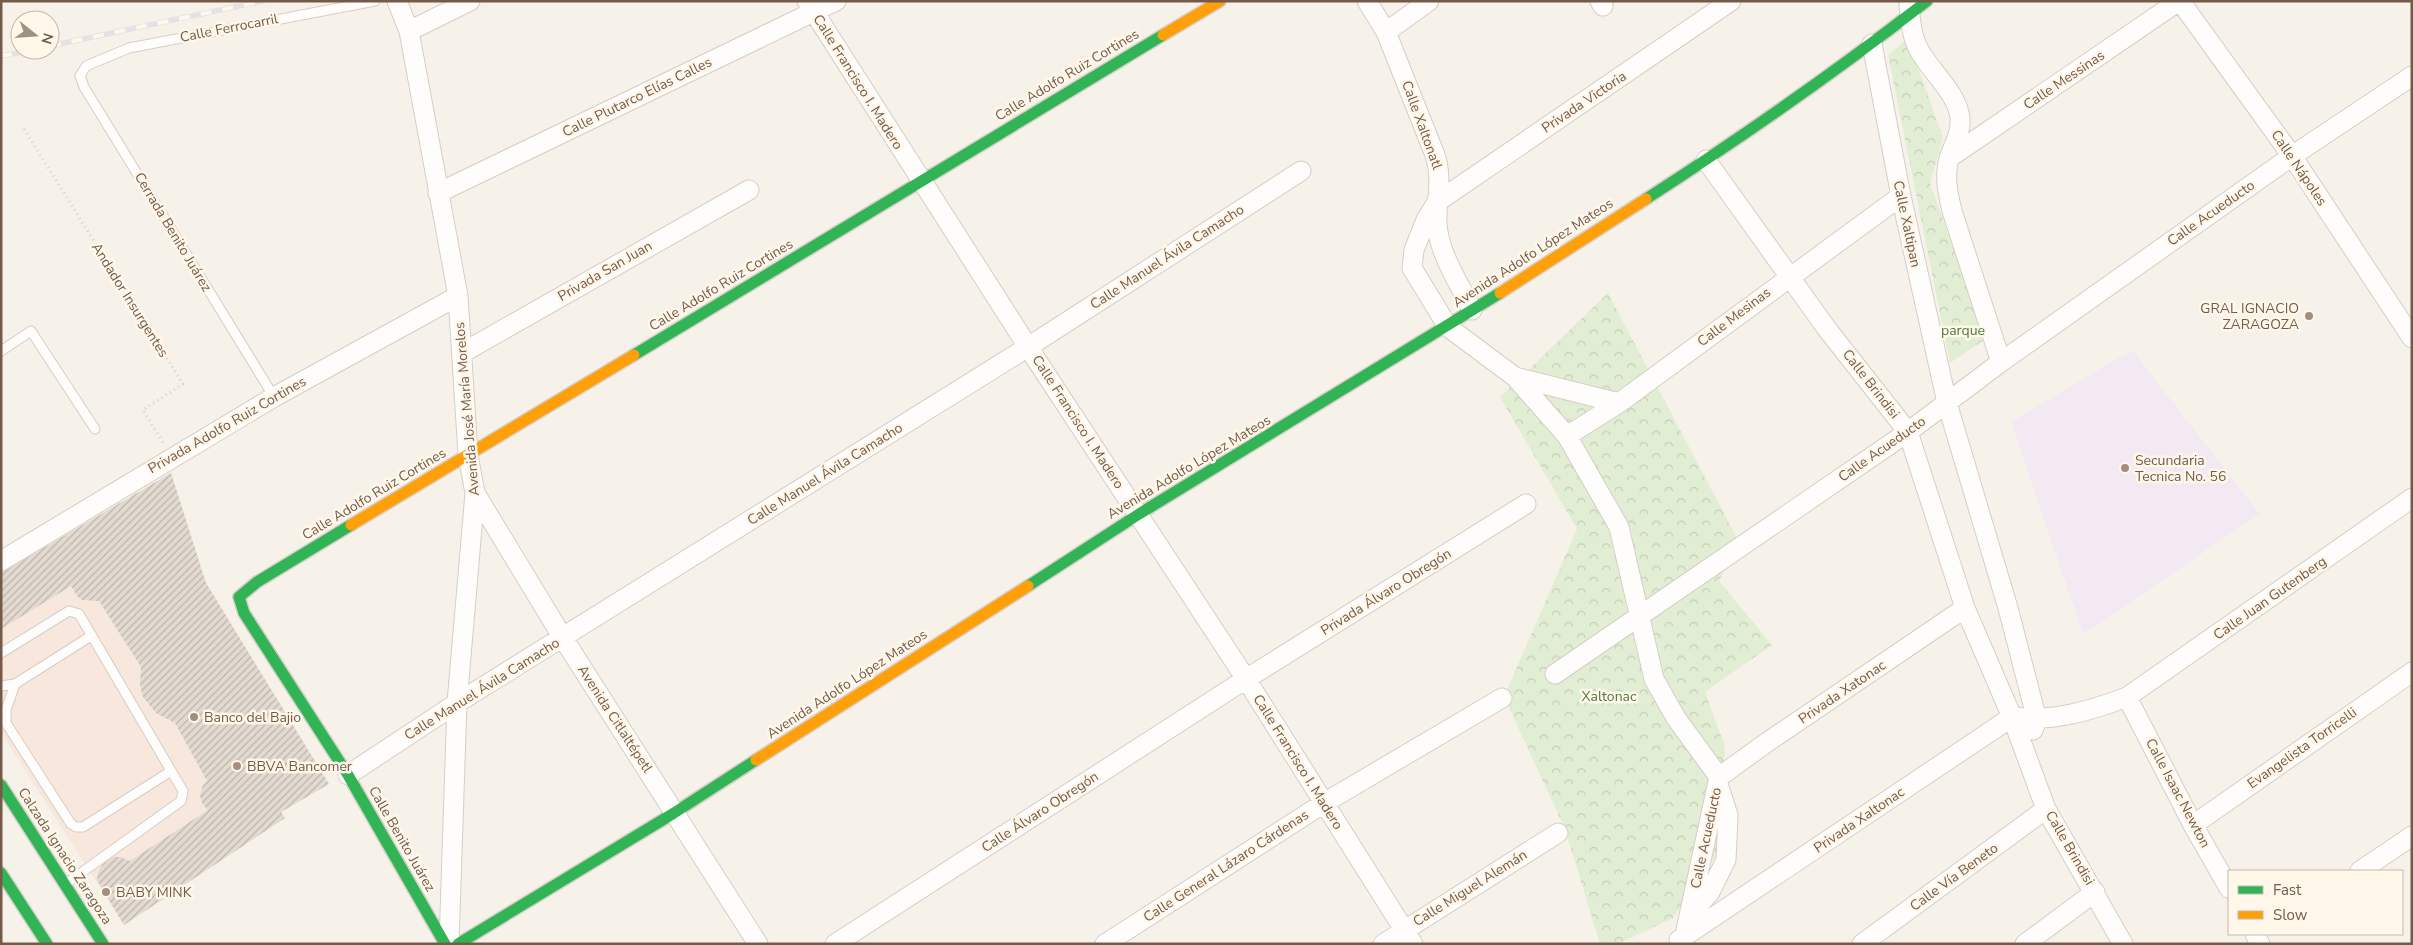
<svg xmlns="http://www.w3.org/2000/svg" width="2413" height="945" font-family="'Nunito Sans',sans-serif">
<defs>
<pattern id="park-crowns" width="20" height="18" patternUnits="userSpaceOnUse" patternTransform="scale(1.25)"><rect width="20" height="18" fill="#e2eed4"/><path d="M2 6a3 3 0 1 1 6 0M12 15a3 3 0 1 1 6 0" fill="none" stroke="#c5ceb8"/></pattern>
<pattern id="building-hatch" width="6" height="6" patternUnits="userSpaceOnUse" patternTransform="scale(1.25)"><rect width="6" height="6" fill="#e3dad1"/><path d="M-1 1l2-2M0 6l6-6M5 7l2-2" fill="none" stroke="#bdb4ac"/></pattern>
</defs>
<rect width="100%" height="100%" fill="#f6f2ea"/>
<path fill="#f7e7dd" d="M 171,473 L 206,583 L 329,784 L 281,812 L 285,818 L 124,925 L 1,733 L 1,573 Z"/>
<path fill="#f3e9f2" d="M 2132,350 L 2260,514 L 2083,634 L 2011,422 Z"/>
<path fill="url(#park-crowns)" d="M 1908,38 L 1943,138 L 1930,183 L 1986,339 L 1950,363 L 1888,55 Z
M 1608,293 L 1739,542 L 1719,581 L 1772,645 L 1705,692 L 1725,747 L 1722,847 L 1673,918 L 1618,944 L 1600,944 L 1565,829 L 1504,697 L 1577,529 L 1500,397 Z"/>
<path fill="url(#building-hatch)" d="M 171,473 L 206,583 L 329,784 L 281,812 L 285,818 L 124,925 L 97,880 L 98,872 L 103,864 L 113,857 L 120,857 L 130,861 L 208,810 L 203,805 L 200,796 L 203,785 L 207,781 L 175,723 L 156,713 L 143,697 L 140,686 L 141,667 L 99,601 L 82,600 L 78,597 L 71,586 L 1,629 L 1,573 Z"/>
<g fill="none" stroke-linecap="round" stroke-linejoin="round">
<g stroke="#d5cec6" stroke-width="11">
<path id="lane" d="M 1,351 L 31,331 L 95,429
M 274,397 L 84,87 L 80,76 L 86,66 L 129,48 L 375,1
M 1,653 L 69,611 L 79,614 L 183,791 L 181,801 L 67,883
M 15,684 L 6,710 L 6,723 L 71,824 L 76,827 L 83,827 L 171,771
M 1,686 L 15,684 L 91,636"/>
</g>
<g stroke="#d5cec6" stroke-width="21">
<path id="street" d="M 397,1 L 409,31 L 458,296 L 468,455 L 475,493 L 457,703 L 449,944
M 807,1 L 1028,347 L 1246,679 L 1413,944
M 1367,1 L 1386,32 L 1435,155 C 1443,179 1436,199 1437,224 C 1439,254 1459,283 1472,310
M 1600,1 L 1603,6
M 2180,1 L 2292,156 L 2412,338
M 1909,5 C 1910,18 1912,35 1917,46 C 1928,70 1957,91 1960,118 C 1961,134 1954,144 1949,158 C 1944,176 1948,194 1952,211 L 2001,362
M 409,31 L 470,1
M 1386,32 L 1429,1
M 1872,44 L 1901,196 L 1947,403 L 2008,608 L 2037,720 L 2033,730
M 1949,158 L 2179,1
M 1706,160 L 1827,329 L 1908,432 L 1965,608 L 2012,717 L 2046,809 L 2123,944
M 438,193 L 836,1
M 462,353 L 749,190
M 1515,377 L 1619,403
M 1567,436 L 1619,403 L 1901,196
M 475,493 L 563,638 L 758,944
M 1,561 L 274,397 L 458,296
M 1555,674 L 1908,432 L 2001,362 L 2292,156 L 2412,76
M 2127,697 L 2193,825 L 2229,888
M 348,775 L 457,703 L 1028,347 L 1301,171
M 1719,777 L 1766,743 L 1965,608
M 2193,825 L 2412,672
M 2360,871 L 2412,836
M 1691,914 L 1710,892 L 1726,860 L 1728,815 L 1718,784
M 2255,934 L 2260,944
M 1679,940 L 2012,717 C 2053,722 2090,711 2127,697 L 2412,498
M 835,944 L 1246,679 L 1526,504
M 1105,944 L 1324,803 L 1502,698
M 1383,944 L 1558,833
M 1683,944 L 1719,777 L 1676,718 L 1654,679 L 1619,527 L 1567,436 L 1515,377 L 1448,327 L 1412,268 L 1414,250 L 1426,220 L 1437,202 L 1731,1
M 1862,944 L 2046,809
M 2025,944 L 2095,892"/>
</g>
<g stroke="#d6cec6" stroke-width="14">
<path id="fast" d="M 1646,199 C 1742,137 1837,71 1927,1
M 634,355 L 1163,35
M 351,525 L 257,582 L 239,597 L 244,613 L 348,775 L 445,944
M 1028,586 L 1139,514 L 1500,293
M 1,785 L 103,944
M 1,873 L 47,944
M 458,944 L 674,813 L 756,760"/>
</g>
<g stroke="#d6cec6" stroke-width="14">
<path id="slow" d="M 1163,35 L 1220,1
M 1500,293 L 1646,199
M 351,525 L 634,355
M 756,760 L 1028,586"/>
</g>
<path stroke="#d8d0ca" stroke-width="3" stroke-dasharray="1 4" stroke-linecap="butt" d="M 24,129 L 183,384 L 143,410 L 164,444"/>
<use href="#lane" stroke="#fefdfc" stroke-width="9"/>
<use href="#street" stroke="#fefdfc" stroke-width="19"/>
<use href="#fast" stroke="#30b455" stroke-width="11"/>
<use href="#slow" stroke="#ff9f0a" stroke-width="11"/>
<g stroke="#e4e2e4" stroke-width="5.5">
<path id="rail" d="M 50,46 L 263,1
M 1,56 L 33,50"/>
</g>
<use href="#rail" stroke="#fff7ea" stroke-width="4" stroke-dasharray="11" stroke-linecap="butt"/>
</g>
<g fill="#a28f81" stroke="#fff7ea" stroke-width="2">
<circle cx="2309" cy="316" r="5"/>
<circle cx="2125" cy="468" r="5"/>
<circle cx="194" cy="717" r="5"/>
<circle cx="237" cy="766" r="5"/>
<circle cx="106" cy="892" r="5"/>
</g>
<g text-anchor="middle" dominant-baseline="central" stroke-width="5" stroke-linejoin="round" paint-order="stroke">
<g font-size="14" fill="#755a49" stroke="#fff7ea">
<text transform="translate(229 28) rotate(-11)">Calle Ferrocarril</text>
<text transform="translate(1067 75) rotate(-31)">Calle Adolfo Ruiz Cortines</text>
<text transform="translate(2064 80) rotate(-34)">Calle Messinas</text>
<text transform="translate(858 82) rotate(58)">Calle Francisco I. Madero</text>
<text transform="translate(637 97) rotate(-26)">Calle Plutarco Elías Calles</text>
<text transform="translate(1584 102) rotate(-34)">Privada Victoria</text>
<text transform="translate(1422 125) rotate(70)">Calle Xaltonatl</text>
<text transform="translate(2299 168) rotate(56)">Calle Nápoles</text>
<text transform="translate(2211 213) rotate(-35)">Calle Acueducto</text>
<text transform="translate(1907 224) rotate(78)">Calle Xaltipan</text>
<text transform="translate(173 232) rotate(59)">Cerrada Benito Juárez</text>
<text transform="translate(1533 253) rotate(-33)">Avenida Adolfo López Mateos</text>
<text transform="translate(1167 257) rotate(-33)">Calle Manuel Ávila Camacho</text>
<text transform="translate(605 271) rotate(-30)">Privada San Juan</text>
<text transform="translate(721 285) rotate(-31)">Calle Adolfo Ruiz Cortines</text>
<text transform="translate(130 300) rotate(58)">Andador Insurgentes</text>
<text transform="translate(1734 317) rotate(-37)">Calle Mesinas</text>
<text transform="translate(1871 384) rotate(52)">Calle Brindisi</text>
<text transform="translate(467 409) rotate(-95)">Avenida José María Morelos</text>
<text transform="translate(1078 422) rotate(57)">Calle Francisco I. Madero</text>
<text transform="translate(227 425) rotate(-30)">Privada Adolfo Ruiz Cortines</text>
<text transform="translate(1882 449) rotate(-35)">Calle Acueducto</text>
<text transform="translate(1189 467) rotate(-31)">Avenida Adolfo López Mateos</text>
<text transform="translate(825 474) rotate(-32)">Calle Manuel Ávila Camacho</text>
<text transform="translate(374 494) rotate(-31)">Calle Adolfo Ruiz Cortines</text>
<text transform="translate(1386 592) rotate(-32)">Privada Álvaro Obregón</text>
<text transform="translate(2270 598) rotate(-35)">Calle Juan Gutenberg</text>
<text transform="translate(847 684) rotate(-33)">Avenida Adolfo López Mateos</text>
<text transform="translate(482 689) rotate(-32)">Calle Manuel Ávila Camacho</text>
<text transform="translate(1842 692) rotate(-34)">Privada Xatonac</text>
<text transform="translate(615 719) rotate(57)">Avenida Citlaltépetl</text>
<text transform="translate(2302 748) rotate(-35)">Evangelista Torricelli</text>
<text transform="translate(1298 762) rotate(58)">Calle Francisco I. Madero</text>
<text transform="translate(2178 793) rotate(62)">Calle Isaac Newton</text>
<text transform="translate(1040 812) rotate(-33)">Calle Álvaro Obregón</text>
<text transform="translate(1859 820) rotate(-34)">Privada Xaltonac</text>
<text transform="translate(1706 838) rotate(-78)">Calle Acueducto</text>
<text transform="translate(402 839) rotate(60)">Calle Benito Juárez</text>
<text transform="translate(2070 848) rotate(60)">Calle Brindisi</text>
<text transform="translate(65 856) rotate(57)">Calzada Ignacio Zaragoza</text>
<text transform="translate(1226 866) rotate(-33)">Calle General Lázaro Cárdenas</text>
<text transform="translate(1954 877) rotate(-36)">Calle Vía Beneto</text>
<text transform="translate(1470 888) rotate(-32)">Calle Miguel Alemán</text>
</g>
<g font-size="14" fill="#755a49" stroke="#fff7ea" text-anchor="start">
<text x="2299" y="308" text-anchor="end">GRAL IGNACIO<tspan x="2299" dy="16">ZARAGOZA</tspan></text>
<text x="2135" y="460">Secundaria<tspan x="2135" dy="16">Tecnica No. 56</tspan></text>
<text x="204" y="717">Banco del Bajio</text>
<text x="247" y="766">BBVA Bancomer</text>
<text x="116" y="892">BABY MINK</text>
</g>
<g font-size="14" fill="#517b41" stroke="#fff7ea">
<text x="1963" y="330">parque</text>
<text x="1609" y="696">Xaltonac</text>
</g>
</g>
<rect width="2413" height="945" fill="none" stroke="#755a49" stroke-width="5"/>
<rect x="2228" y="870" width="175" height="65" fill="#fff7ea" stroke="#c8b8aa"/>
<rect x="2238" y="886" width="25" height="8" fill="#30b455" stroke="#c8b8aa"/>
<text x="2273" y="895" font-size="15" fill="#755a49">Fast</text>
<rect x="2238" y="911" width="25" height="8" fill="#ff9f0a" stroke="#c8b8aa"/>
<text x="2273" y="920" font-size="15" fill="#755a49">Slow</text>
<g transform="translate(35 35) rotate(107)"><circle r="24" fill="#fff7ea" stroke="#c8b8aa"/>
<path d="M0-4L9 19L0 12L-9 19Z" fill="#a28f81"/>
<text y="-8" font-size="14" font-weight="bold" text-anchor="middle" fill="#755a49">N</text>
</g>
</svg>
